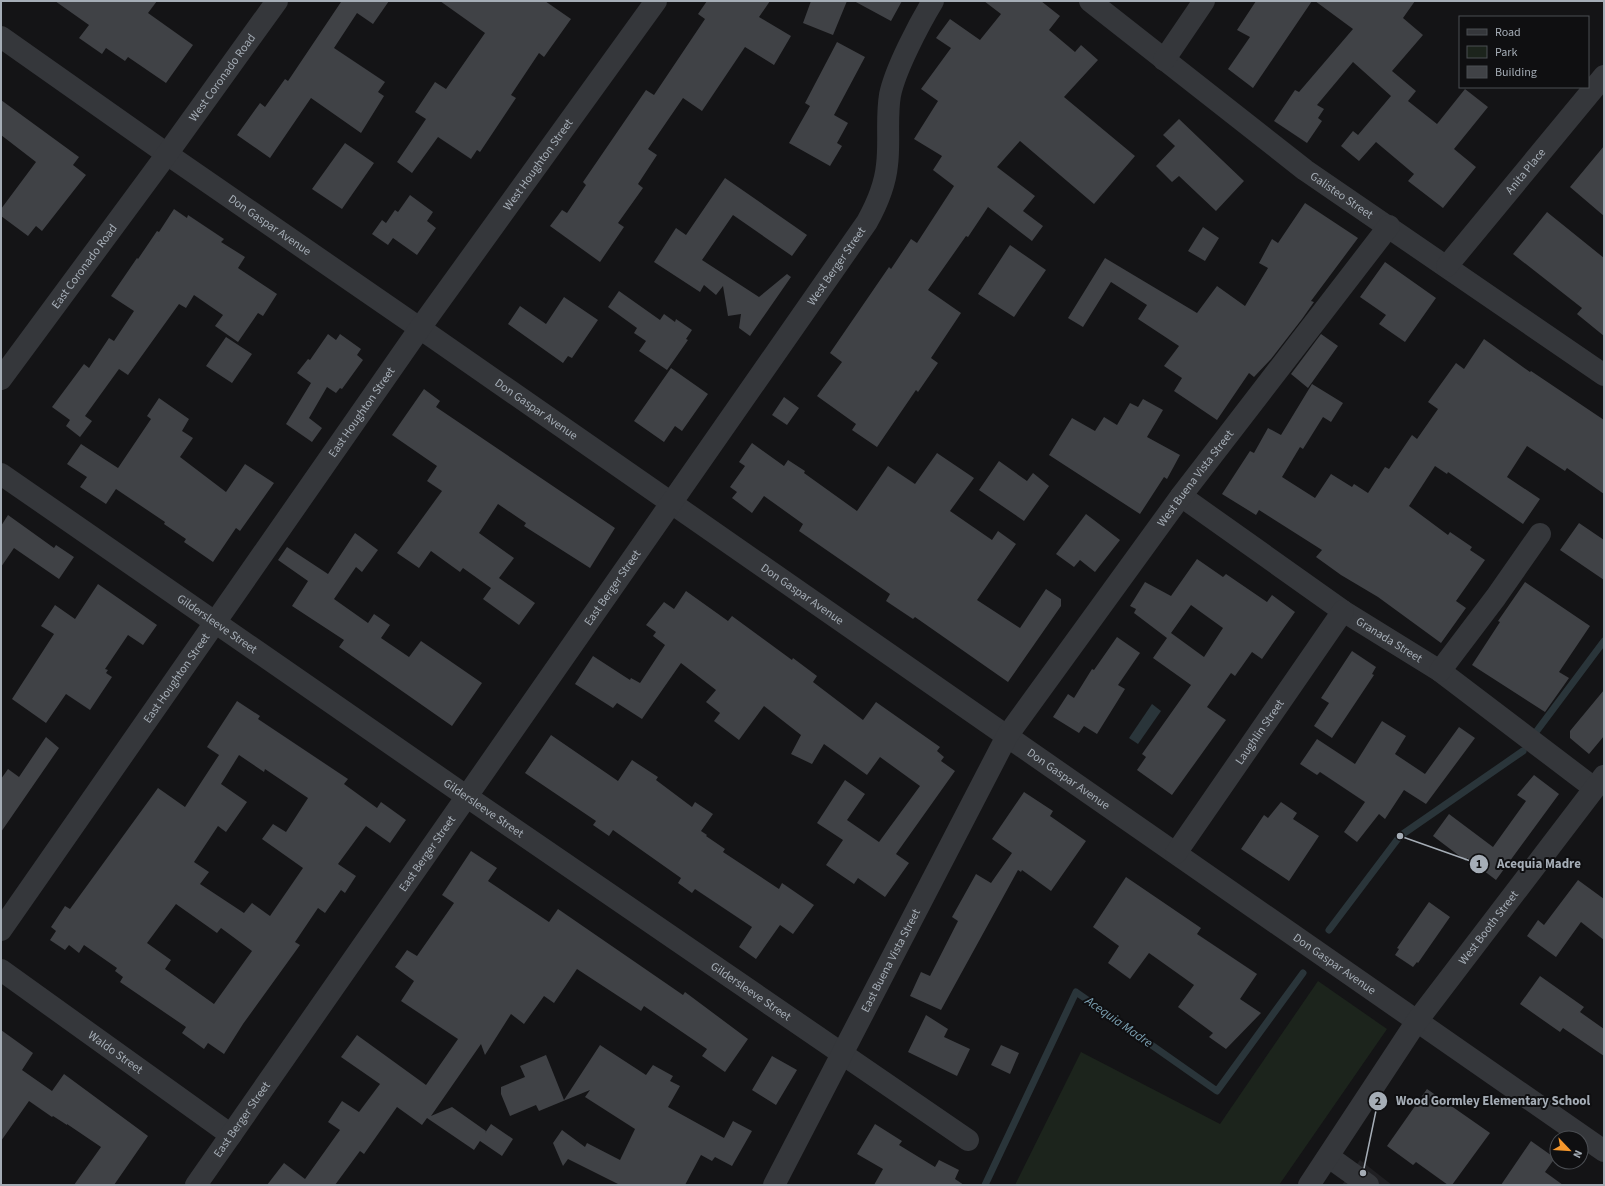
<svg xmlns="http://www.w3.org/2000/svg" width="1605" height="1186" font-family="'Source Sans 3',sans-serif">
<rect width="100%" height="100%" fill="#141416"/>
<path fill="#202023" d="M 1360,1160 L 1392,1185 L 1342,1185 Z"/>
<path fill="#1c241c" d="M 1318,981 L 1387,1029 L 1279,1185 L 1015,1185 L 1081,1052 L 1220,1124 Z"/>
<path fill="#2a353a" d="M 1152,704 L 1161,711 L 1138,744 L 1129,738 Z"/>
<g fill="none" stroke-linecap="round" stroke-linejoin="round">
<path stroke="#2a353a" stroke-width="7" d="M 1536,732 L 1604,641
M 1329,930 L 1400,836 L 1523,751
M 985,1185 L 1076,992 L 1217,1091 L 1303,973"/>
</g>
<path fill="#404246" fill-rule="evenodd" d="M 55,1 L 157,1 L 148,13 L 193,45 L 166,83 L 128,57 L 125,61 L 106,48 L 102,54 L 79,38 L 89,25 Z
M 340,1 L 389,1 L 373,24 L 357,13 L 334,48 L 385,82 L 378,92 L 384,96 L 361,133 L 311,98 L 270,158 L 237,135 L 260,103 L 265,107 L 285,79 L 288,81 L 341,2 Z
M 440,1 L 545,1 L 571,19 L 544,57 L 539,53 L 511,95 L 516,98 L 480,152 L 477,150 L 471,159 L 438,137 L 412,173 L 397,162 L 426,119 L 415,112 L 435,82 L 446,89 L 485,33 Z
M 707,1 L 770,1 L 759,17 L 791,36 L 774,65 L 745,47 L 702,111 L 683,98 L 648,149 L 657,155 L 638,184 L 643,188 L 618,223 L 624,227 L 600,262 L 550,226 L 562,210 L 567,213 L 586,185 L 583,182 L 646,90 L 654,95 L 705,19 L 698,14 Z
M 811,1 L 847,1 L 833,35 L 803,23 Z
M 854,1 L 902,1 L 891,21 Z
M 984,1 L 1041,1 L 1060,16 L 1049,30 L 1075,52 L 1081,45 L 1098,60 L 1064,97 L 1135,156 L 1094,204 L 1020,141 L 997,167 L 1035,196 L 1023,211 L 1043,226 L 1032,241 L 988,207 L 968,237 L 966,236 L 928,290 L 961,313 L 931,358 L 938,363 L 918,392 L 916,390 L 877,447 L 852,430 L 856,424 L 817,396 L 842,362 L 830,353 L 889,267 L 891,269 L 911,239 L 917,243 L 954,186 L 933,170 L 942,156 L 914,139 L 938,101 L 921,89 L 951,48 L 936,38 L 950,19 L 980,40 L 1001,14 Z
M 1256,1 L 1312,1 L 1253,88 L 1228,69 L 1250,37 L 1237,30 Z
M 1315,1 L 1415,1 L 1403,18 L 1423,35 L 1392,71 L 1416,91 L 1408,101 L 1437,124 L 1465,89 L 1488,107 L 1454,149 L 1476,167 L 1443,208 L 1408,181 L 1414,174 L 1376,142 L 1359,161 L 1341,146 L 1353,131 L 1358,135 L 1391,96 L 1353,62 L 1317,105 L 1324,109 L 1318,118 L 1322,121 L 1307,143 L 1274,121 L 1295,90 L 1299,92 L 1353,29 Z
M 837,42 L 865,57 L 834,115 L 848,123 L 837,143 L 842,146 L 830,166 L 789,143 L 810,106 L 805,103 Z
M 1,100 L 79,157 L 73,165 L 86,175 L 42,231 L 36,226 L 28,236 L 1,216 L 1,209 L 36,162 L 1,135 Z
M 1179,119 L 1244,181 L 1216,211 L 1179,176 L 1172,182 L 1156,166 L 1175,146 L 1163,135 Z
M 345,143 L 374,163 L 342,209 L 312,189 Z
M 1604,146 L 1604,216 L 1570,187 Z
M 725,178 L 807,235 L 792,256 L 733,215 L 702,260 L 759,297 L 787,274 L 791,277 L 750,336 L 739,328 L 741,314 L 728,316 L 723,286 L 716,295 L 704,285 L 700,292 L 654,262 L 676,228 L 686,235 Z
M 410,195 L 433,212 L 427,221 L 436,228 L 417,255 L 393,238 L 388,245 L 372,234 L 382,220 L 386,223 L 395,210 L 398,212 Z
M 1305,203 L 1358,238 L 1311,301 L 1314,302 L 1302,319 L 1271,359 L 1254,377 L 1249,373 L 1217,420 L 1174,391 L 1182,378 L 1164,366 L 1179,346 L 1138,319 L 1147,305 L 1111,282 L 1083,327 L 1068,318 L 1105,258 L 1197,313 L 1217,286 L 1245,306 L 1268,268 L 1259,263 L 1272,239 L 1278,243 Z
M 174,209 L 187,218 L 188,215 L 224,239 L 221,242 L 245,257 L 238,268 L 277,294 L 263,316 L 258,313 L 238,342 L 215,326 L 223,315 L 194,295 L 186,308 L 179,304 L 128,375 L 119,369 L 85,416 L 92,421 L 80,437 L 66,426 L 70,420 L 52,407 L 84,364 L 89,368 L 109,338 L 114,341 L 134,311 L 111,296 L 137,258 L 138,259 L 157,231 L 159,232 Z
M 1547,212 L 1604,258 L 1604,336 L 1577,314 L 1582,308 L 1513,254 Z
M 1203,227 L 1219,238 L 1205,261 L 1188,251 Z
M 1010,245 L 1046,270 L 1014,317 L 978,294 Z
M 1385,262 L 1436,298 L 1405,342 L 1379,324 L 1386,315 L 1360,297 Z
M 619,291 L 660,320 L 664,314 L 675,322 L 676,319 L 692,330 L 686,339 L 688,340 L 667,370 L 639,351 L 646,341 L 634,333 L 637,328 L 608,307 Z
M 564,297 L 598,320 L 572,358 L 568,356 L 563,363 L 508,324 L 520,306 L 546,324 Z
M 328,334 L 336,340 L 340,334 L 361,349 L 357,355 L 363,360 L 342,389 L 340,388 L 336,393 L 327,387 L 309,418 L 322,428 L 312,442 L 286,424 L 311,383 L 297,373 L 308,359 L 310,360 Z
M 1321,334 L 1338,346 L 1308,388 L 1291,374 Z
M 226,337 L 252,354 L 232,383 L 206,366 Z
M 1484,339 L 1530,372 L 1531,371 L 1604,420 L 1604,494 L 1567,468 L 1565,471 L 1527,446 L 1507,477 L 1540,499 L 1523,524 L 1448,472 L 1447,474 L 1435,466 L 1409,506 L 1448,535 L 1450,532 L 1472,547 L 1470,550 L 1485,560 L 1456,601 L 1466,608 L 1441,643 L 1378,597 L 1341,575 L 1316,557 L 1322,550 L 1259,510 L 1256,515 L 1222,494 L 1250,451 L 1254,453 L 1268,428 L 1281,435 L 1312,384 L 1343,403 L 1331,422 L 1323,417 L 1303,449 L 1300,447 L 1282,477 L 1315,498 L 1331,474 L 1352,487 L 1354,484 L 1368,493 L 1385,467 L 1389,469 L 1412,435 L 1417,439 L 1438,409 L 1428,402 L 1456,363 L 1464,369 Z
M 671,368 L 708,394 L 682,431 L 675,426 L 664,442 L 634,421 Z
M 424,389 L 440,401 L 436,407 L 615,528 L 590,568 L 524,526 L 526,523 L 498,504 L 479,533 L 514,558 L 499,578 L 535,603 L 519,625 L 483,599 L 491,588 L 463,568 L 460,572 L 431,551 L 419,568 L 397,553 L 442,491 L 427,481 L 437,466 L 392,435 Z
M 784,397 L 799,408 L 787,425 L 772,415 Z
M 159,398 L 189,419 L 182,431 L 193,438 L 180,457 L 226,492 L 245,464 L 274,483 L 240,531 L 236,528 L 213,562 L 184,542 L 186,539 L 164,524 L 165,522 L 116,489 L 106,504 L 80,487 L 87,477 L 67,464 L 81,444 L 118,468 L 151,419 L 147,416 Z
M 1143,399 L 1163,410 L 1147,437 L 1180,455 L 1167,479 L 1164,477 L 1140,514 L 1049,455 L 1072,418 L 1095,431 L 1104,417 L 1117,425 L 1130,403 L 1138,407 Z
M 752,443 L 784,466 L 788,460 L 805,471 L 804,473 L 857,511 L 888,466 L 915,484 L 937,453 L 974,478 L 950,511 L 992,540 L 998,531 L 1016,544 L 977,600 L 1020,628 L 1046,589 L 1061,599 L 1061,606 L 1008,682 L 915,617 L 913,619 L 886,601 L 890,594 L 799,531 L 803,524 L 764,496 L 752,513 L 732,498 L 737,492 L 730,487 L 745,466 L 739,462 Z
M 999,461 L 1027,481 L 1033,473 L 1049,486 L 1024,521 L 979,490 Z
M 1086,514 L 1120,540 L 1095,572 L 1080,560 L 1074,567 L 1056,554 Z
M 8,515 L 54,548 L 56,545 L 74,557 L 59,579 L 14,548 L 1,567 L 1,526 Z
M 1579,523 L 1604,540 L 1604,580 L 1560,550 Z
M 355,533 L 378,550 L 362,572 L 356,567 L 334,599 L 368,623 L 374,614 L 390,625 L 381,638 L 409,657 L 421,641 L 482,683 L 452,726 L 339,647 L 344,640 L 292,606 L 308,581 L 278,560 L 287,547 L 328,574 Z
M 1197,559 L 1223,577 L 1226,574 L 1267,602 L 1272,595 L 1295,612 L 1262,659 L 1252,652 L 1235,676 L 1231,673 L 1207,707 L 1226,720 L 1172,795 L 1137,770 L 1146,757 L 1142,754 L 1191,685 L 1153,658 L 1167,638 L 1134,613 L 1136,609 L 1130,606 L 1145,582 L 1171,596 ZM 1191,605 L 1223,628 L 1204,657 L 1171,633 Z
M 1525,582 L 1590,626 L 1559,672 L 1569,678 L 1545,712 L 1472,665 L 1500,622 L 1498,621 Z
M 98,584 L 157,625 L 143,645 L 128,635 L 105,669 L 108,670 L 106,673 L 112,677 L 90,710 L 66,694 L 46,723 L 12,699 L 54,634 L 41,626 L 55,605 L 75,619 Z
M 686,591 L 728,621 L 732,616 L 792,660 L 793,658 L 817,676 L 813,682 L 863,720 L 876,702 L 940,747 L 937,751 L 944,757 L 941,761 L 955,771 L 896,854 L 909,863 L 885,897 L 858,878 L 854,884 L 826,865 L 843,840 L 817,823 L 845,780 L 865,794 L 847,820 L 879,842 L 920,786 L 880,757 L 867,775 L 824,744 L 812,764 L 791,754 L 801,735 L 764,706 L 739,740 L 714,721 L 720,713 L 706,702 L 716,690 L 681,663 L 642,719 L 617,703 L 613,708 L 575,684 L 593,656 L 630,680 L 631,678 L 640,683 L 665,645 L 653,636 L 656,632 L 646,625 L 664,602 L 674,609 Z
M 1117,637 L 1140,653 L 1118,685 L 1125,689 L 1097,734 L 1084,726 L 1079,733 L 1053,717 L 1068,694 L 1074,698 L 1092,669 L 1094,670 Z
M 1352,651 L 1376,667 L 1372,674 L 1374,675 L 1332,738 L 1314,726 L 1329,703 L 1321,698 Z
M 1604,690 L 1604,736 L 1589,754 L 1570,738 L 1570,731 Z
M 237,701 L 260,716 L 258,719 L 348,779 L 344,784 L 377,808 L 381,802 L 406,820 L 390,843 L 366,826 L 338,864 L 356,876 L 345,893 L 341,890 L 325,913 L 318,908 L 295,942 L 300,945 L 243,1024 L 224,1054 L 208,1043 L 204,1049 L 182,1033 L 186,1027 L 120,982 L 123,977 L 115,971 L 117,968 L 84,945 L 79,953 L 69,945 L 65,950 L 50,940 L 56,931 L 51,927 L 65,906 L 70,909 L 158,788 L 185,807 L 219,755 L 207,747 ZM 239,755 L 264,772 L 265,769 L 308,798 L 286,832 L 273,824 L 262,839 L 303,868 L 270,916 L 252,903 L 244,913 L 200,884 L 209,872 L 194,862 L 218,826 L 226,832 L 247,802 L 221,784 ZM 176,904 L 217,933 L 221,928 L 252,951 L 214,1004 L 165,969 L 171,960 L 147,943 Z
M 1382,721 L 1406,736 L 1395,754 L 1425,774 L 1459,727 L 1475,738 L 1426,804 L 1404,790 L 1385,819 L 1379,814 L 1357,842 L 1344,832 L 1365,802 L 1320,772 L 1317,775 L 1300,764 L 1317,739 L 1355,764 Z
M 551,735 L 618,781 L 632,760 L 658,777 L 656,780 L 692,807 L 695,802 L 713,814 L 701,831 L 707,835 L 706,836 L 725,849 L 723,852 L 779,889 L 782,883 L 814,905 L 793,934 L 780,925 L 756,959 L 739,947 L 752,927 L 695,889 L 692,893 L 678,883 L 681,878 L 613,830 L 609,836 L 593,825 L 596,821 L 525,773 Z
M 46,737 L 59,748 L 1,832 L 1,779 L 8,769 L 19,777 Z
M 1534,775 L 1559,794 L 1496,880 L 1467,858 L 1466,861 L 1433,836 L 1449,814 L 1493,847 L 1526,801 L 1517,795 Z
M 1024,792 L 1053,811 L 1050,816 L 1086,841 L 1051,891 L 1022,870 L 1021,872 L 1018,870 L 941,1010 L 910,996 L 921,972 L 930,976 L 958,921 L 952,917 L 976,874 L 991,883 L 1012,853 L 992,839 Z
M 1281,802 L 1297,813 L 1293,819 L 1319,836 L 1289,881 L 1241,849 L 1264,815 L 1268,818 Z
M 471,851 L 497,868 L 488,881 L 549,922 L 558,909 L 683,995 L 685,992 L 748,1039 L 725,1072 L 702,1056 L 707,1049 L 644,1006 L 641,1011 L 577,969 L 554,1003 L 544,996 L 524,1024 L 511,1014 L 485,1055 L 481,1044 L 431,1116 L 452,1107 L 486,1131 L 485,1133 L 491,1124 L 513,1139 L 502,1156 L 480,1141 L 474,1150 L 427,1118 L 422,1125 L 397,1107 L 364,1154 L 360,1151 L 335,1185 L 267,1185 L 284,1163 L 305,1179 L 340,1130 L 328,1122 L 342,1101 L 359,1112 L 380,1084 L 341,1057 L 357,1035 L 426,1085 L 458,1039 L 401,1001 L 414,981 L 395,967 L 407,950 L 417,956 L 454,903 L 442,895 Z
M 1126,877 L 1201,928 L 1197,934 L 1257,974 L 1240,999 L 1261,1013 L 1226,1049 L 1209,1037 L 1213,1033 L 1178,1007 L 1194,985 L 1149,953 L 1130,979 L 1108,963 L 1119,946 L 1093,927 Z
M 1578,880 L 1604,899 L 1604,940 L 1581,922 L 1556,957 L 1527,936 L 1538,920 L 1544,925 Z
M 1429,902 L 1450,917 L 1418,963 L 1417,962 L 1413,967 L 1395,955 L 1399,949 L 1397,948 Z
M 1540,976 L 1584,1007 L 1580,1012 L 1604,1029 L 1604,1056 L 1563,1028 L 1560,1032 L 1520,1004 Z
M 926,1015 L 948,1029 L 944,1037 L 970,1049 L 957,1076 L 908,1052 Z
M 1,1030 L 33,1053 L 22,1070 L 52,1091 L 64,1074 L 148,1136 L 114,1185 L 74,1185 L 101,1147 L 67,1124 L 67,1125 L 53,1116 L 52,1117 L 29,1101 L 1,1141 Z
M 600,1045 L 646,1075 L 653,1065 L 673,1076 L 670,1081 L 680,1086 L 668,1107 L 724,1138 L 733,1121 L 752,1131 L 732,1166 L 715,1157 L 712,1161 L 701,1155 L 685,1185 L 620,1185 L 568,1159 L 563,1166 L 553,1143 L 562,1130 L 585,1147 L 587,1143 L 620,1160 L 635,1129 L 585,1097 L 590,1090 L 539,1111 L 536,1105 L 510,1116 L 501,1094 L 501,1087 L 525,1077 L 520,1066 L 546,1055 L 564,1100 Z
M 1001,1045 L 1019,1053 L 1010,1074 L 991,1065 Z
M 772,1056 L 797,1070 L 776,1105 L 752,1090 Z
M 1427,1089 L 1490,1133 L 1452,1185 L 1448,1185 L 1416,1162 L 1413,1165 L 1387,1146 Z
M 875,1124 L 902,1141 L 899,1145 L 935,1167 L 939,1160 L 959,1170 L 955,1179 L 964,1185 L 874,1185 L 883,1169 L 857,1154 Z
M 1531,1141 L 1555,1158 L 1545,1172 L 1563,1185 L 1501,1185 Z"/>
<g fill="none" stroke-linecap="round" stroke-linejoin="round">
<g stroke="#35373b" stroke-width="22">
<path id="s1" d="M 1090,1 L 1305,170 L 1604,375"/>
<path id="s2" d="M 1,37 L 167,154 L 434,338 L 1604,1151"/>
<path d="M 1164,60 L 1204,1"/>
<path id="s3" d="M 1447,266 L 1604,76"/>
<path id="s4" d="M 1,379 L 167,154 L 277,1"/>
<path id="s5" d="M 1,474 L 466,796 L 968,1140"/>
<path id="s6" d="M 1181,496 L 1343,611 L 1440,671 L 1594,788"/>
<path d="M 1440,671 L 1496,597 L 1540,534"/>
<path id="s7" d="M 1176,853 L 1343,611"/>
<path id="s8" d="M 1,930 L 420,328 L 656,1"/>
<path id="s9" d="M 1,970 L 231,1135"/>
<path d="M 1329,1157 L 1368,1185"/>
<path id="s10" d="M 196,1185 L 867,222 C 877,204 885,186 887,165 C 890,142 886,119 890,95 C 895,70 919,24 933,1"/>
<path id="s11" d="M 774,1185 L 1007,736 L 1181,496 L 1389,226"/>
<path id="s12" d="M 1309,1185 L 1417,1021 L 1604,776"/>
</g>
</g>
<g text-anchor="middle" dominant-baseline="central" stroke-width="4" stroke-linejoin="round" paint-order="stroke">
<g font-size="12" fill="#a5adb6" stroke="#0f0f11">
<text stroke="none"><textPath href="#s4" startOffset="374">West Coronado Road</textPath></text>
<text stroke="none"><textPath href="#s8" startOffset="935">West Houghton Street</textPath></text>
<text stroke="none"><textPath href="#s3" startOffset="123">Anita Place</textPath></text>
<text stroke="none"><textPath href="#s1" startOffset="318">Galisteo Street</textPath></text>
<text stroke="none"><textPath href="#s2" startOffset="328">Don Gaspar Avenue</textPath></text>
<text stroke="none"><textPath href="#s10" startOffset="1120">West Berger Street</textPath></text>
<text stroke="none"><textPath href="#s4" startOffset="140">East Coronado Road</textPath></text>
<text stroke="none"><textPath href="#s2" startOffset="652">Don Gaspar Avenue</textPath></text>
<text stroke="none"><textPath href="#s8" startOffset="631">East Houghton Street</textPath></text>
<text stroke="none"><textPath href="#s11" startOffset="825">West Buena Vista Street</textPath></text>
<text stroke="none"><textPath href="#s10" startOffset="728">East Berger Street</textPath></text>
<text stroke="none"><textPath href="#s2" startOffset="976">Don Gaspar Avenue</textPath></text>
<text stroke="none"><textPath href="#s5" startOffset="263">Gildersleeve Street</textPath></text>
<text stroke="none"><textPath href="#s6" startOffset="253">Granada Street</textPath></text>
<text stroke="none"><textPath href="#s8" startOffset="307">East Houghton Street</textPath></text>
<text stroke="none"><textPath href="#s7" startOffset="147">Laughlin Street</textPath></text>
<text stroke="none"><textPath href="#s2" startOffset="1300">Don Gaspar Avenue</textPath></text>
<text stroke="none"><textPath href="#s5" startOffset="587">Gildersleeve Street</textPath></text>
<text stroke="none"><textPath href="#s10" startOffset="404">East Berger Street</textPath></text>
<text stroke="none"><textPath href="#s12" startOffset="314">West Booth Street</textPath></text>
<text stroke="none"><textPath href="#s11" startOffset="253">East Buena Vista Street</textPath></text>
<text stroke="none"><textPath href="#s2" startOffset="1624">Don Gaspar Avenue</textPath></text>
<text stroke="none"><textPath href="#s5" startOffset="911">Gildersleeve Street</textPath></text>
<text stroke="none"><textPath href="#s9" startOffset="141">Waldo Street</textPath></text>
<text stroke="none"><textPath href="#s10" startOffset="80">East Berger Street</textPath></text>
</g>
<g font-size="13" font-style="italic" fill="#7ba0b2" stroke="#0f0f11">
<text transform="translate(1119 1022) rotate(35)">Acequia Madre</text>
</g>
</g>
<path fill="none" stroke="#a5adb6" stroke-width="1.5" d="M1400 836L1479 864M1363 1173L1378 1101"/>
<g fill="#a5adb6" stroke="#0f0f11" stroke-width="1.5">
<circle cx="1400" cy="836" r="4"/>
<circle cx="1363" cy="1173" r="4"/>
<circle cx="1479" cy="864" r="10"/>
<circle cx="1378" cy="1101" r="10"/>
</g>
<g font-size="12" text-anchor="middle" font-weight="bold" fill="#111">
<text x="1479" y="868">1</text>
<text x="1378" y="1105">2</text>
</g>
<g font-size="13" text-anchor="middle" font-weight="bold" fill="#a5adb6" stroke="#0f0f11" stroke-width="4" stroke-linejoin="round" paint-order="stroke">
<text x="1539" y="868">Acequia Madre</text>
<text x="1493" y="1105">Wood Gormley Elementary School</text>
</g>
<rect width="1605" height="1186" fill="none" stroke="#a5adb6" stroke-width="4"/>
<rect x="1459" y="16" width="130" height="72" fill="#0f0f11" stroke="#4b4e53"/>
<rect x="1467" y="29" width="20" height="6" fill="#35373b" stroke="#4b4e53"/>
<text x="1495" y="36" font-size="12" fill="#a5adb6">Road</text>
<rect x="1467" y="46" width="20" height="12" fill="#1c241c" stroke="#4b4e53"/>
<text x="1495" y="56" font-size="12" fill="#a5adb6">Park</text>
<rect x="1467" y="66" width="20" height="12" fill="#404246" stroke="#4b4e53"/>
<text x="1495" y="76" font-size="12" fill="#a5adb6">Building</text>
<g transform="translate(1569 1150) rotate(115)"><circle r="19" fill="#0f0f11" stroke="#4b4e53"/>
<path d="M0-3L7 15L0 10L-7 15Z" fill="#f5972c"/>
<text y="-6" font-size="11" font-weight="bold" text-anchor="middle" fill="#a5adb6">N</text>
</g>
</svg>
